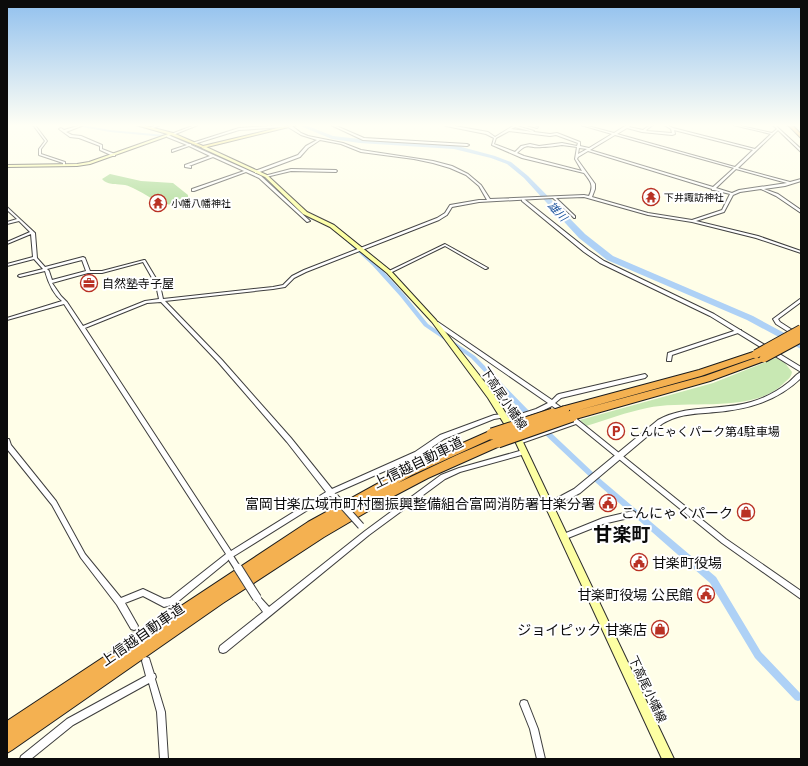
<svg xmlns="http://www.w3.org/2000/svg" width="808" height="766" font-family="'Noto Serif','Noto Sans JP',serif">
<rect width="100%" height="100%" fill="#fffee8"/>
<path fill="#c8e8b3" d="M 776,358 L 785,363 L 792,372 C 791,378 787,380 783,384 C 752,414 687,399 647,408 C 627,412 606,420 586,426 L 580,420 L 713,383 Z"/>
<path fill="#a9d993" d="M 110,174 L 141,181 L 173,183 L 188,195 L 188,198 C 167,217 145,190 125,185 C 118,184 110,185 104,181 L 102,179 Z"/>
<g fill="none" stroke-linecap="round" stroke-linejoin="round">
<path fill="#aed1f6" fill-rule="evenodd" d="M 76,125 L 81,125 L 110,130 L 165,135 L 166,136 L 165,137 L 110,132 L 77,126 Z
M 172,135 L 265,176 L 296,206 L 315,219 L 312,220 L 294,208 L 263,178 L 171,137 L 171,136 Z
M 345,238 L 347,238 L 376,263 L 404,294 L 428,324 L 475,356 L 537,419 L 538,421 L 537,423 L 533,423 L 471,358 L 424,326 L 400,296 L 372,265 L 345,240 Z
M 542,428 L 546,428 L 598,477 L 716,577 L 761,652 L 801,694 L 801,700 L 798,701 L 795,700 L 755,658 L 710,583 L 594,481 L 542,432 L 541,430 Z"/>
<path fill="#aed1f6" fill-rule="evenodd" d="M 298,125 L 305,125 L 333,136 L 360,139 L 454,145 L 495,156 L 511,162 L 528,176 L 585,234 L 613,256 L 753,316 L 801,342 L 801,349 L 747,320 L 607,260 L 579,238 L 524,178 L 507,164 L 491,158 L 454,149 L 360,143 L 332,139 Z"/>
<path stroke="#dadac7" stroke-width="3" stroke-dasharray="3 1.5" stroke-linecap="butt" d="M 786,125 L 801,129"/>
<path stroke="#dadac7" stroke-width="8" stroke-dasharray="8 4" stroke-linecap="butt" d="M 134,626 L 139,642"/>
<g stroke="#3e3e3e" stroke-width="2">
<path id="minor" d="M 33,125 L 35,125 L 47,141 L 41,149 L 41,154 L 65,162 L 65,166 L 63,166 L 63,163 L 39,155 L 39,149 L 45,141 Z
M 81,125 L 84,125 L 66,132 L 72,135 L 81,136 L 102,145 L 102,149 L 115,154 L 115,156 L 113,156 L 100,150 L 100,146 L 79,138 L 70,137 L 59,129 L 61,128 L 64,130 Z
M 157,125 L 160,125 L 151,129 L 149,128 Z
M 195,125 L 198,125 L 173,135 L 171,134 Z
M 284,125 L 285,127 L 239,130 L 194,144 L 192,143 L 239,128 Z
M 288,125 L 292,126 L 301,133 L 308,136 L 343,143 L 361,150 L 433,161 L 452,166 L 468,174 L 481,185 L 490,199 L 584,195 L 589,196 C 594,185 591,182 584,173 L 522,158 L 492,145 L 494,138 L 486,134 L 446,126 L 445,125 L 449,125 L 488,132 L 495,137 L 513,126 L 513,125 L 518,125 L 517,126 L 534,131 L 533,132 L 515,127 L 511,129 L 550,134 L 557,133 L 580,142 L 580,146 L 589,148 L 612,134 L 581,125 L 584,125 L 614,133 L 625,126 L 628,125 L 631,125 L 629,127 L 643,130 L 650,125 L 653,125 L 646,130 L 647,131 L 672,133 L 671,129 L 664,125 L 667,125 L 673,128 L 755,149 L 771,134 L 733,125 L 737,125 L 772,133 L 777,129 L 773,125 L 775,125 L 801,149 L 801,152 L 778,130 L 738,168 L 790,182 L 801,179 L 801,181 L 785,186 L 764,189 L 778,194 L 801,210 L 801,213 L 776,196 L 761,189 L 740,192 L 733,195 L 724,212 L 696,221 L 758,236 L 801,251 L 801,253 L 756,238 L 692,222 L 648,215 L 584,197 L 556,198 L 575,216 L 575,218 L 574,218 L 553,198 L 479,202 L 452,207 L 447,215 L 439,220 L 306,272 L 294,278 L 285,287 L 273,289 L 165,301 L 222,360 L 291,438 L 332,489 L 415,452 L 440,435 L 494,415 L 504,414 L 506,415 L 507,416 L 506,417 L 494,419 L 444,439 L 419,456 L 335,493 L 334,496 L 332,497 L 330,496 L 234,556 L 233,558 L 230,559 L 175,604 L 164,607 L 143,596 L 125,603 L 138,626 L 137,629 L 134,630 L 131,629 L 117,605 L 81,558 L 52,505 L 7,449 L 7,439 L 9,439 L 11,445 L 56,501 L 85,554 L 121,598 L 143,589 L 164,599 L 170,598 L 226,554 L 64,304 L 7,320 L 7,318 L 62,301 C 53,294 48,282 45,271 L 20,277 L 18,276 L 19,275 L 43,269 L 34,259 L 7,266 L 7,264 L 33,257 L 31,234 L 7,244 L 7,242 L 30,232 L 19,221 L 7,224 L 7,222 L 17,219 L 7,210 L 7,207 L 35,233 L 37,258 L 45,267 L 83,257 L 85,258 L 90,271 L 102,271 L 144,260 L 145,260 L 160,285 L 163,299 L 273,287 L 283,285 L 292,276 L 304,270 L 437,218 L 445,213 L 450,205 L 479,200 L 487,200 L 479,186 L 466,175 L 450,168 L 433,163 L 414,159 L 361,152 L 341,144 L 320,140 L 308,148 L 300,157 L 257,173 L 255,173 L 255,171 L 298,155 L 306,146 L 317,140 L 301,135 L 288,127 ZM 627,128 L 642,132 L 672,135 L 675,134 L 674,130 L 753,150 L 735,167 L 617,134 ZM 509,131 L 550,136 L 556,135 L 578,143 L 577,146 L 562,143 L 539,146 L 530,144 L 521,146 L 515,152 L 494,144 L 496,138 ZM 615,135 L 734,168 L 713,187 L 590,150 ZM 562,145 L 577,147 L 575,159 L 582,171 L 524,156 L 517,153 C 529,141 529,149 542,147 C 548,147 555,146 562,145 ZM 579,148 L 587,149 L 578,154 ZM 588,151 L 712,189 L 712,190 L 714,190 L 730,194 L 722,210 L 692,220 L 648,213 L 592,197 L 595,189 L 595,184 L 577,159 L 578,157 ZM 736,169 L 787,183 L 739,190 L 732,193 L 716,188 ZM 82,260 L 86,271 L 52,280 L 49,271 L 47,269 ZM 143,262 L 156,285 L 159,299 L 145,301 L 83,326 L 67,302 L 61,296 L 52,283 L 88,273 L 102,273 ZM 161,302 L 218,362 L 287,442 L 326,492 L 231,551 L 85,328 L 147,303 Z
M 527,125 L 531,125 L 538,127 L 537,128 Z
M 168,135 L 189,144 L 191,144 L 191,145 L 261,176 L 310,221 L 307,222 L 259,178 L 246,172 L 194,191 L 192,191 L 192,189 L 244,171 L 213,157 L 189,166 L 191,166 L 191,168 L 185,167 L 185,165 L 210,156 L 189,146 L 172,152 L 172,150 L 187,145 L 167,137 L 167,136 Z
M 291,169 L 336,170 L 337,171 L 336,172 L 291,171 L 266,177 L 264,176 Z
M 445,244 L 488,268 L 486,269 L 485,269 L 445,246 L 390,273 L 388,273 L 387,272 Z
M 800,299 L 801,299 L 801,302 L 778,319 L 780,322 L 797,333 L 797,335 L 795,336 L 776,324 L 773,319 Z
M 434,322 L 438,322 L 552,400 L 557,395 L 559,394 L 645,374 L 647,376 L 645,378 L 561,398 L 555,403 L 565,410 L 566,411 L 565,412 L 561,412 L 552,406 L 540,412 L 507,422 L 505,421 L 504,420 L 505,419 L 536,409 L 548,403 L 450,335 L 434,324 Z
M 737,330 L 741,330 L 741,332 L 672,355 L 671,361 L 667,361 L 667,360 L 668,353 Z
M 571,415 L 573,416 L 726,539 L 801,591 L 801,599 L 722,543 L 576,424 L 519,444 L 517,444 L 516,442 L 517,440 L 573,421 L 568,417 L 569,416 Z
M 523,450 L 525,450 L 526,452 L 525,454 L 460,472 L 445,479 L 369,535 L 226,652 L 223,653 L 220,652 L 219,649 L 220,646 L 263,612 L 253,598 L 257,594 L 259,596 L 269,607 L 365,531 L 441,475 L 459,468 Z
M 633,511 L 635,512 L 636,514 L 635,516 L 633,517 L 603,524 L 563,540 L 561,539 L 560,537 L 561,535 L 603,518 Z
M 146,657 L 149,658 L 154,674 L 155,674 L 156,677 L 155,679 L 165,712 L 168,759 L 160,759 L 157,712 L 149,683 L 73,725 L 31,759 L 20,759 L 21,756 L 67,719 L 146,676 L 142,661 L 143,658 Z
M 524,700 L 527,701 L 538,729 L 545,759 L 537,759 L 530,729 L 520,704 L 521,701 Z"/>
</g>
<g stroke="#3e3e3e" stroke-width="2">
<path id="tertiary" d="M 331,125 L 334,125 L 364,138 L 467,144 L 469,145 L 467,146 L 363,140 Z
M 522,199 L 524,199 L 588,250 L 604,261 L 714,314 L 801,367 L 801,378 C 777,401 749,409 716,412 C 696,414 680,413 662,424 L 580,493 L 552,508 L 549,509 L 546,508 L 545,506 L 546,504 L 574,489 L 658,420 C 687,404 720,411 751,402 C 765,398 778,391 789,382 C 793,379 796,374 801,372 L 710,316 L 600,263 L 584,252 L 522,201 Z"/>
</g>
<g stroke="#2d2d2d" stroke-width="2">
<path id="secondary" d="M 171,133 L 174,134 L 90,164 L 77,166 L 7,167 L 7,165 L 77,164 L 89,162 Z
M 202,146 L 204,146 L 267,175 L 307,212 L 334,225 L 391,271 L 436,320 L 494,394 L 522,440 L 674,759 L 662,759 L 516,443 L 488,398 L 432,322 L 387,273 L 330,227 L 303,214 L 265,177 L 202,148 Z"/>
</g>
<g stroke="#1c1c1c" stroke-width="2">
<path id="primary" d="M 136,125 L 142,125 L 173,133 L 203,146 L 290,125 L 297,125 L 203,148 L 171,135 Z"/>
</g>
<g stroke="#1c1c1c" stroke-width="2">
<path id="motorway" d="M 788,125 L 792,125 L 801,134 L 801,138 Z
M 756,351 L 760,354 L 759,356 L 701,376 L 565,414 L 562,413 L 560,410 L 562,407 L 565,406 L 699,370 Z
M 764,355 L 767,356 L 768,358 L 767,360 L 710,381 L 572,420 L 569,419 L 567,416 L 569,413 L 572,412 L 705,376 Z
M 492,430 L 495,431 L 497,434 L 495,437 L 412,475 L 398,483 L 457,455 L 494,439 L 498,438 L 502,439 L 503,442 L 502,445 L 428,478 L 392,497 L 324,537 L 223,603 L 12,750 L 7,753 L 7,721 L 308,522 L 404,469 Z"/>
</g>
<use href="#minor" fill="#fff" fill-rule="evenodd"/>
<use href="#tertiary" fill="#fff" fill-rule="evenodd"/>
<use href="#secondary" fill="#fdffa3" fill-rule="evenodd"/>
<use href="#primary" fill="#f8e75f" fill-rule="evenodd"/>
<use href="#motorway" fill="#f4b151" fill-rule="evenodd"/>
<g stroke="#3e3e3e" stroke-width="8" stroke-linecap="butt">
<path id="minor-bridge-far1" d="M 335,497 L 361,526
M 231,558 L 238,569"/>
</g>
<g stroke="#3e3e3e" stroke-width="10" stroke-linecap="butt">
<path id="minor-bridge" d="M 238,568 L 257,598"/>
</g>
<g stroke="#1c1c1c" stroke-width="10" stroke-linecap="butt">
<path id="motorway-bridge-far1" d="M 756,354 L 801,329
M 764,358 L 801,338
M 550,415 L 565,410"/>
</g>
<g stroke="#1c1c1c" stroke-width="13" stroke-linecap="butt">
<path id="motorway-bridge" d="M 492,434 L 553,414
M 498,442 L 572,416"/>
</g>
<use href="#minor-bridge-far1" stroke="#fff" stroke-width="6"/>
<use href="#minor-bridge" stroke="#fff" stroke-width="8"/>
<use href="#motorway-bridge-far1" stroke="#f4b151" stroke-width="8"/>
<use href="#motorway-bridge" stroke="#f4b151" stroke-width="11"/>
</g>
<linearGradient id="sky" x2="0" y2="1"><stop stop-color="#91c0ee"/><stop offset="0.54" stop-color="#fffff5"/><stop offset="1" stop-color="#fffff5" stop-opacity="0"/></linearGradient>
<rect width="808" height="232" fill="url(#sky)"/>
<defs>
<g id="temple-ring" transform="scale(0.9)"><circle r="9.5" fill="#fff" stroke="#b93124" stroke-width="1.5"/><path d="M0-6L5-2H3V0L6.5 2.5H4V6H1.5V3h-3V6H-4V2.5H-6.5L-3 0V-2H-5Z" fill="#b93124"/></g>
<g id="office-ring" transform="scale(0.9)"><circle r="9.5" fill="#fff" stroke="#b93124" stroke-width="1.5"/><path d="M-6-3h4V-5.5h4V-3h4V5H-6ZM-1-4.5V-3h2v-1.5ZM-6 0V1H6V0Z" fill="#b93124"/></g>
<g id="parking-ring" transform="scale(0.9)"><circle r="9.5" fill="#fff" stroke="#b93124" stroke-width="1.5"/><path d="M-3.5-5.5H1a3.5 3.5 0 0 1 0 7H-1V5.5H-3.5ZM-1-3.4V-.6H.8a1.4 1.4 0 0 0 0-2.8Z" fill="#b93124"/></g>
<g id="civic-ring" transform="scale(0.9)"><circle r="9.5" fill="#fff" stroke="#b93124" stroke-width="1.5"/><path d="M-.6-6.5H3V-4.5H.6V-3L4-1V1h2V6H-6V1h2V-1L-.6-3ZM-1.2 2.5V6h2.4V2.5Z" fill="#b93124"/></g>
<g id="shop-ring" transform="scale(0.9)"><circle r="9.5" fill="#fff" stroke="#b93124" stroke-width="1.5"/><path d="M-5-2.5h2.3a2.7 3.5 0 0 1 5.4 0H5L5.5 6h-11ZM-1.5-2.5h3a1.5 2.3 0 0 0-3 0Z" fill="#b93124"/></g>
</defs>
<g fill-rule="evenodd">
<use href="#temple-ring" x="651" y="197"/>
<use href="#temple-ring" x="158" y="203"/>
<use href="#office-ring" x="89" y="283"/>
<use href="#parking-ring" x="616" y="431"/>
<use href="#civic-ring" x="608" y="503"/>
<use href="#shop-ring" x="746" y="512"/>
<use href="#civic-ring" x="639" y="562"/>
<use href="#civic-ring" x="706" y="594"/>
<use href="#shop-ring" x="660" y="629"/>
</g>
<g text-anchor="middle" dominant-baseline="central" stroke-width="4" stroke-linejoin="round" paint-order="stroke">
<g font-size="10" fill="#0b0b0b" stroke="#fff" text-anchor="start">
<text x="664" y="197">下井諏訪神社</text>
<text x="171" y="203">小幡八幡神社</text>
</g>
<g font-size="11" font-style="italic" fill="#164f9b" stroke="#fff">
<text transform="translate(558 211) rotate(47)">雄川</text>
</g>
<g font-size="12" fill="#0b0b0b" stroke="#fff" text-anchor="start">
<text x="102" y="283">自然塾寺子屋</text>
<text x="629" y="431">こんにゃくパーク第4駐車場</text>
</g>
<g font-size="12" fill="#0b0b0b" stroke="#fff">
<text transform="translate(504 398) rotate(56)">下高尾小幡線</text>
<text transform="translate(648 689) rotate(65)">下高尾小幡線</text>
</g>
<g font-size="14" fill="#0b0b0b" stroke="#fff">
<text transform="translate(418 462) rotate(-26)">上信越自動車道</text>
<text transform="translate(142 634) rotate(-35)">上信越自動車道</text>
</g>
<g font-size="14" fill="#0b0b0b" stroke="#fff" text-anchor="end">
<text x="595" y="503">富岡甘楽広域市町村圏振興整備組合富岡消防署甘楽分署</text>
<text x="733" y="512">こんにゃくパーク</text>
<text x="652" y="562" text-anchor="start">甘楽町役場</text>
<text x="693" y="594">甘楽町役場 公民館</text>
<text x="647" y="629">ジョイピック 甘楽店</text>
</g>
<g font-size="19" font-weight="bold" fill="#0b0b0b" stroke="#fff">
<text x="622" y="534">甘楽町</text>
</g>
</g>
<rect width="808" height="766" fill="none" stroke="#0b0b0b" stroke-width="16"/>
</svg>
